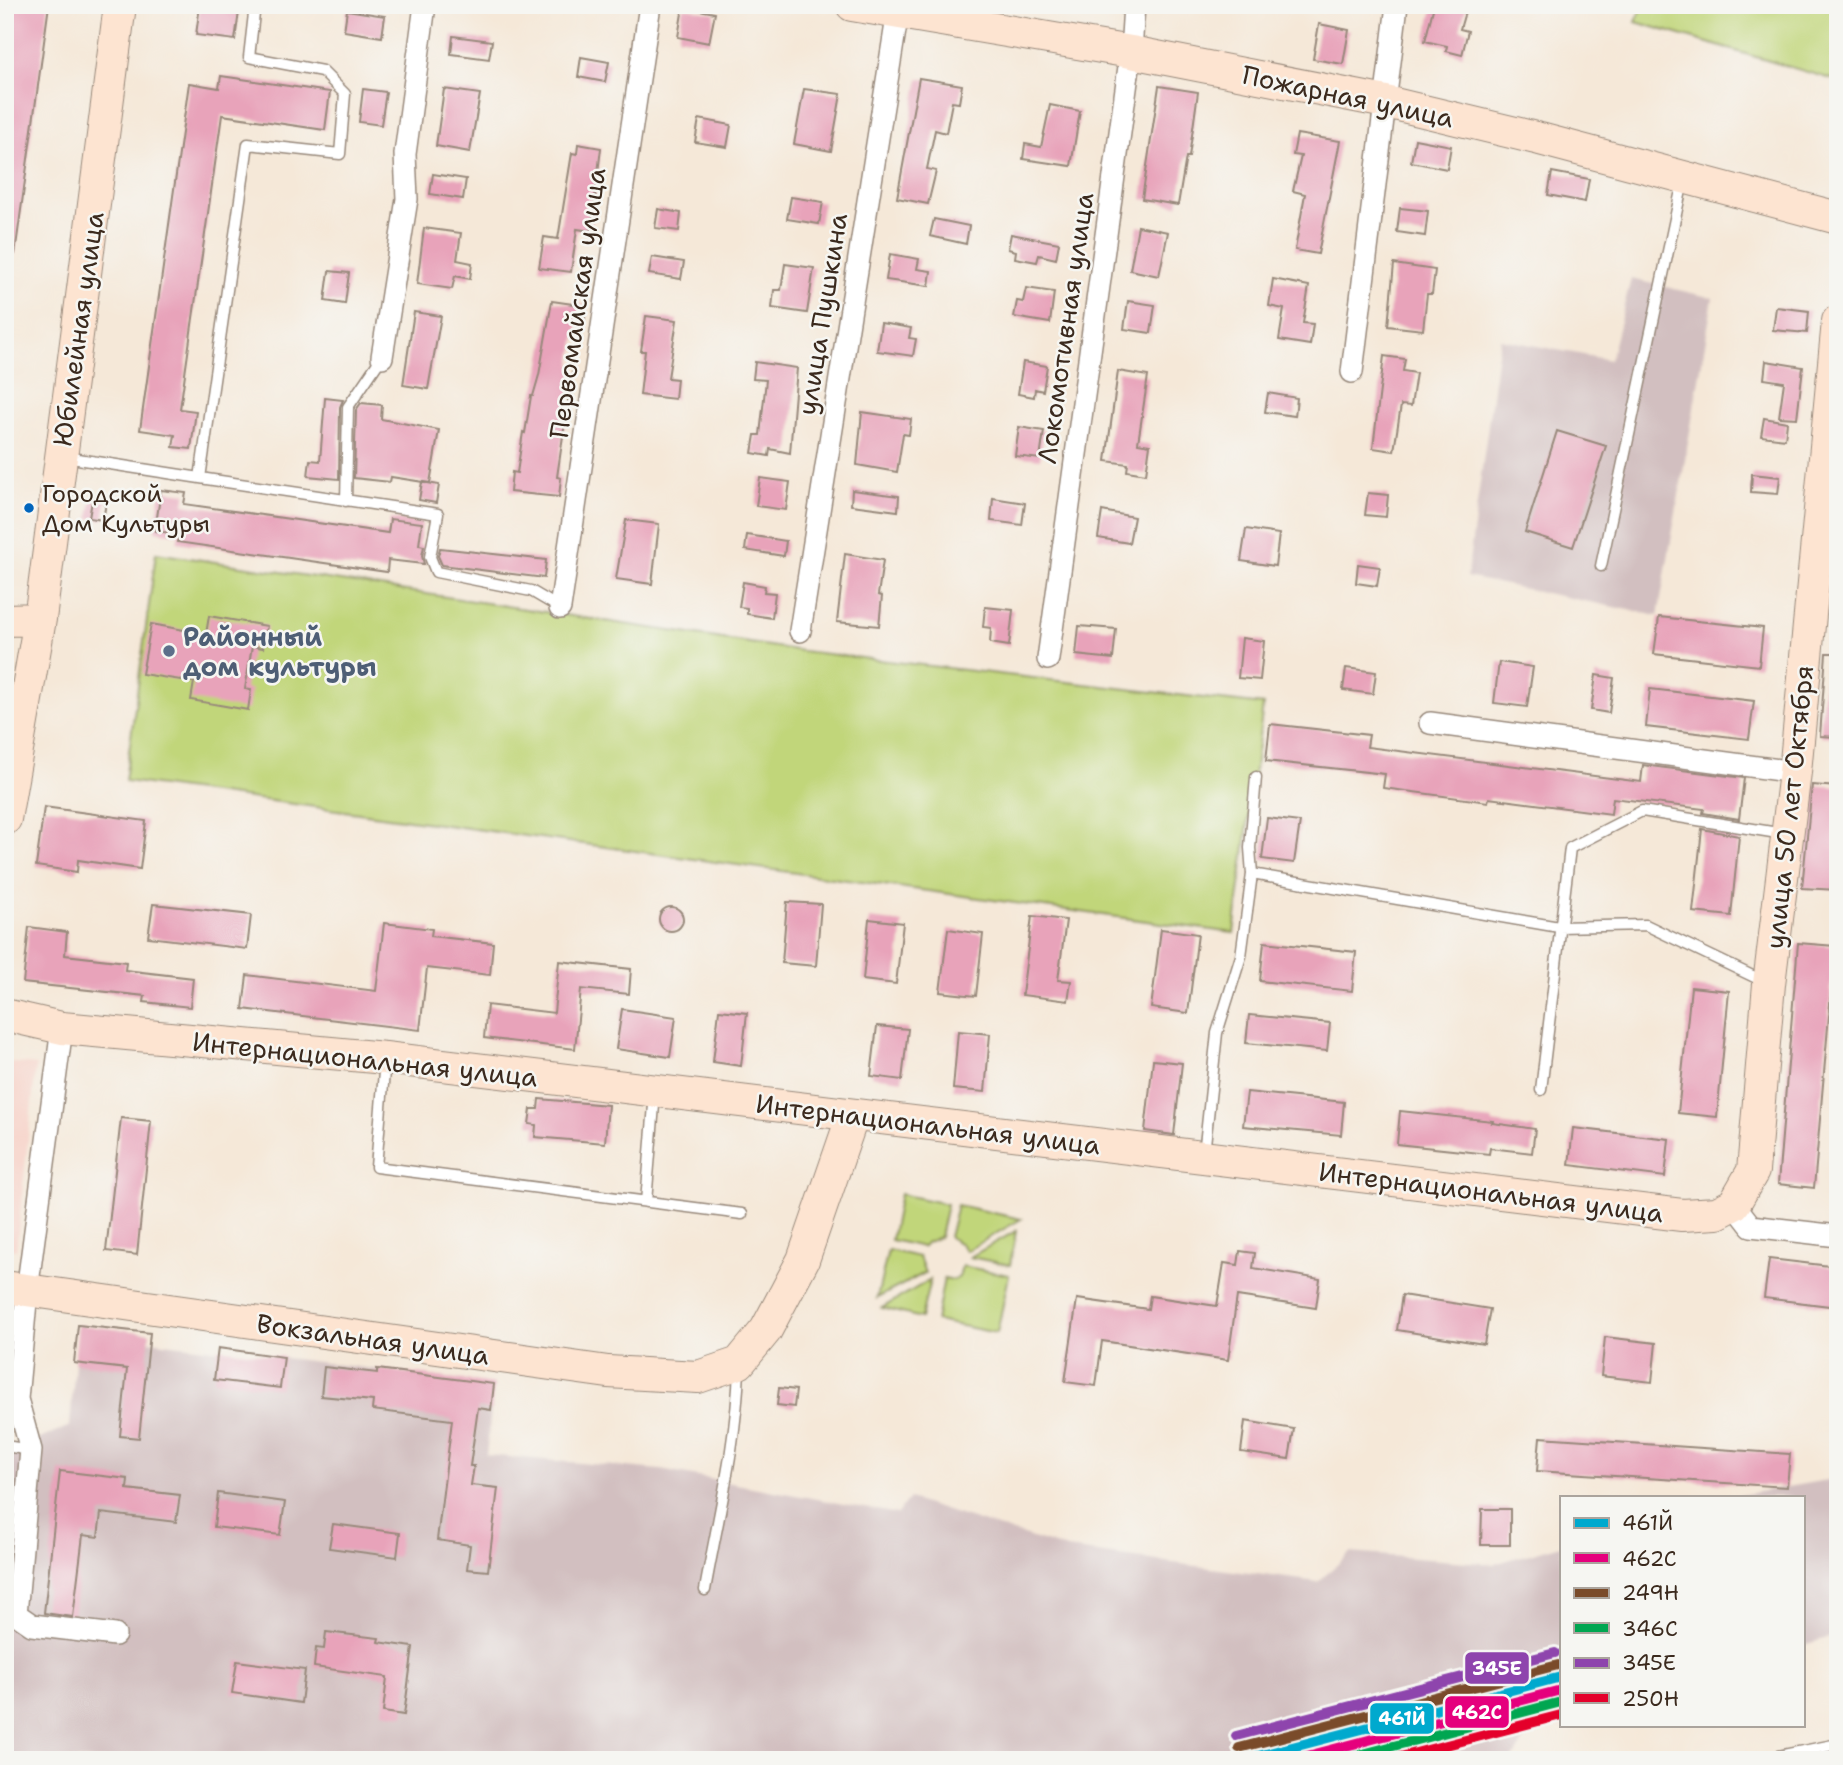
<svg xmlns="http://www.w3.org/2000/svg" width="1843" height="1765" font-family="'Shantell Sans',sans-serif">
<rect width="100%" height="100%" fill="#f6f6f2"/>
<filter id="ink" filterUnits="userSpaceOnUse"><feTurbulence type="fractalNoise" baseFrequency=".0143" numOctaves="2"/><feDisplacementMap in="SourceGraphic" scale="14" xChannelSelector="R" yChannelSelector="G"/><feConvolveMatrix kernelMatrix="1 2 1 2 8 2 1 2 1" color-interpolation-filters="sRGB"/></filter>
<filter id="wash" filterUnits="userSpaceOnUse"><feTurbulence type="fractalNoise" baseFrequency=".00686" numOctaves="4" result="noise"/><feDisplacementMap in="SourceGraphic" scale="28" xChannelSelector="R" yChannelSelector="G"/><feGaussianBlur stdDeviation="1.57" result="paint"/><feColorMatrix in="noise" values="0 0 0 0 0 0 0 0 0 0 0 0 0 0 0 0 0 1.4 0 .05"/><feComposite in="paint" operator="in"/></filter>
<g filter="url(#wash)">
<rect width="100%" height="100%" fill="#f5e8d8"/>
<path fill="#f7d1c7" d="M 5,1062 L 36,1065 L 16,1250 L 5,1249 Z"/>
<path fill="#d2bfc0" d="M 1631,279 L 1713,298 L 1658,616 L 1467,577 L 1500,339 L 1610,360 Z
M 78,1325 L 150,1333 L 149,1341 L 494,1384 L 486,1455 L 661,1470 L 897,1514 L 909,1499 L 1067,1549 L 1318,1582 L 1350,1553 L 1494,1564 L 1561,1545 L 1561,1712 L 1537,1719 L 1512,1760 L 5,1760 L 5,1454 L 70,1426 Z
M 1838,1478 L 1838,1635 L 1803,1645 L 1803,1497 L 1730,1497 Z"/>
<path fill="#c1d67a" stroke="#7e804c" stroke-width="2" d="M 1643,5 L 1838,5 L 1838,81 L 1636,22 Z
M 156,553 L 802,651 L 1263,705 L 1234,933 L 125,781 Z
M 900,1194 L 947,1204 L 940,1237 L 927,1242 L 922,1247 L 891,1240 Z
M 957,1205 L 1021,1219 L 966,1251 L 961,1244 L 949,1237 Z
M 1016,1231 L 1010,1265 L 970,1257 Z
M 888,1250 L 919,1257 L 925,1273 L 877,1298 Z
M 962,1266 L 1009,1275 L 997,1333 L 936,1321 L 944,1278 L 954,1280 L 959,1277 Z
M 930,1280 L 921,1318 L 882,1308 Z"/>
<g id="blocks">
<path fill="#e8a3ba" d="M 7,5 L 49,5 L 15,254 L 5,253 Z
M 200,5 L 240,5 L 235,40 L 196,35 Z
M 1434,5 L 1467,5 L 1460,29 L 1468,31 L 1462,55 L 1446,51 L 1447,46 L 1425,41 Z
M 683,7 L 715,13 L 709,43 L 678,37 Z
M 347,10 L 385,16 L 382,37 L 344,31 Z
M 1319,24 L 1349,30 L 1343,64 L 1313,59 Z
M 453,36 L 492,41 L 489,59 L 451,54 Z
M 581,57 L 609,62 L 605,82 L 578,77 Z
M 221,76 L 330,92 L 325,130 L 222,115 L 180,409 L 196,411 L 191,449 L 173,447 L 175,435 L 140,430 L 189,83 L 219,88 Z
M 919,78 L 962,85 L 959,103 L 952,102 L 946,133 L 935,130 L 927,169 L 936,171 L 928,204 L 897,198 Z
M 1159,86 L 1198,92 L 1189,157 L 1186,157 L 1178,205 L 1142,199 Z
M 363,89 L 386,92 L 381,125 L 359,122 Z
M 444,89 L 480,94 L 470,152 L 436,146 Z
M 804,89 L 841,94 L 831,151 L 794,144 Z
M 1050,105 L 1080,111 L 1071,166 L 1023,159 L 1025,144 L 1041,147 Z
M 699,119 L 731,125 L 727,147 L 695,142 Z
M 1297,134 L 1340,141 L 1318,254 L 1295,250 L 1305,194 L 1293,191 L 1301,156 L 1293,155 Z
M 1415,139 L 1451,146 L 1447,169 L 1411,162 Z
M 578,144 L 601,148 L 591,231 L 577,229 L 571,272 L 539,268 L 544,237 L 558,239 L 572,153 L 577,154 Z
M 1552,172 L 1589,179 L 1585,202 L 1548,195 Z
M 433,174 L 466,179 L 463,199 L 430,194 Z
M 791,197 L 823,202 L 819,224 L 787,219 Z
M 1400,208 L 1428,211 L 1425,236 L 1397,232 Z
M 658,209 L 681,213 L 679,231 L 655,228 Z
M 934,219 L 969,226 L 966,244 L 930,236 Z
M 1138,226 L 1168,232 L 1159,276 L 1130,270 Z
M 424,228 L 461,233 L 457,260 L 472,263 L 470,279 L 455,276 L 452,289 L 417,284 Z
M 1011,234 L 1059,243 L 1056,259 L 1039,255 L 1037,262 L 1015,258 L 1016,251 L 1008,249 Z
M 890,254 L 919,259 L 917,269 L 931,271 L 929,286 L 886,280 Z
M 652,257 L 684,262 L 681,279 L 649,274 Z
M 785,264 L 814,268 L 807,313 L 772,308 L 774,290 L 781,290 Z
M 1394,264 L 1435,270 L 1432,294 L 1427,294 L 1423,330 L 1388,326 Z
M 329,271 L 349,273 L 345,304 L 325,301 Z
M 1273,279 L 1309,286 L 1303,323 L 1313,324 L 1310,345 L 1279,340 L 1284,309 L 1269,306 Z
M 1026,288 L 1054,292 L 1050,323 L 1014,317 L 1017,301 L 1023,302 Z
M 552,301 L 587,306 L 584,323 L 578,322 L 571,366 L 573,367 L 557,477 L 561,478 L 559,497 L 510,492 L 512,472 L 517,473 L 523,432 L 525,433 L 531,396 L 533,396 L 539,375 Z
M 1128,301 L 1155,305 L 1151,333 L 1124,329 Z
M 1776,307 L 1809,311 L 1807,333 L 1773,330 Z
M 414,312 L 441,316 L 428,389 L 403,385 Z
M 646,316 L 677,320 L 668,378 L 677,379 L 675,399 L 640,395 L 645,351 L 641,351 Z
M 881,323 L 911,328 L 909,338 L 916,339 L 913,356 L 877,351 Z
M 1384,356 L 1405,359 L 1403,371 L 1416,373 L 1411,406 L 1401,405 L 1394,451 L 1373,448 Z
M 1766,361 L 1803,367 L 1797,418 L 1779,417 L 1784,382 L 1764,379 Z
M 755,362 L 797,368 L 790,453 L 770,449 L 769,456 L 752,453 L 755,435 L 760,435 L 766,380 L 753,379 Z
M 1023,362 L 1047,366 L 1043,391 L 1035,389 L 1034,397 L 1018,394 Z
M 1118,371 L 1148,376 L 1138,443 L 1150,445 L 1146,474 L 1127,471 L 1128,464 L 1106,461 Z
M 1268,393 L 1297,398 L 1295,416 L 1265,412 Z
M 325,398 L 343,400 L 340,407 L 339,479 L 308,476 L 310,460 L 320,461 Z
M 361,403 L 382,405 L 381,419 L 439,430 L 430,483 L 391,477 L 390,482 L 354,478 L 356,410 Z
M 862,412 L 911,419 L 909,435 L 903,434 L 897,472 L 857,465 Z
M 1764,418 L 1787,422 L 1785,439 L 1761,436 Z
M 1019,427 L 1044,431 L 1040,459 L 1015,456 Z
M 1557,431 L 1606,446 L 1573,547 L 1525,532 Z
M 1752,474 L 1780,477 L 1778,494 L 1751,492 Z
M 760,478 L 790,482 L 786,510 L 756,506 Z
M 422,482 L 439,485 L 436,503 L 419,500 Z
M 161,490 L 186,493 L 184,504 L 388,533 L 390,519 L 422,523 L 419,545 L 424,546 L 422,556 L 424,564 L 388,560 L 387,572 L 177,542 L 179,534 L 155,531 Z
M 852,490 L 899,496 L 898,511 L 851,505 Z
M 1368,493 L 1388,495 L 1386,517 L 1365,515 Z
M 93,495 L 107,497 L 103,520 L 89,518 Z
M 993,498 L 1025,503 L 1022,525 L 991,521 Z
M 1102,511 L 1134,517 L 1129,543 L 1098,538 Z
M 626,520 L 659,524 L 652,584 L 616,579 Z
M 1246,529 L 1279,534 L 1275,566 L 1241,561 Z
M 747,535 L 786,541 L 784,556 L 745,550 Z
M 440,548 L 546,560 L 544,578 L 442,565 L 438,556 Z
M 845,554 L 883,560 L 878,595 L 882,596 L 879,626 L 837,622 Z
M 1358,564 L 1380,567 L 1377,586 L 1356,583 Z
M 743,582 L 765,586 L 764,592 L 775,593 L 772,618 L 747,614 L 747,608 L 739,607 Z
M 985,607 L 1013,610 L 1009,646 L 990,643 L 991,628 L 983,627 Z
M 209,616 L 267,626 L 263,648 L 252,646 L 245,689 L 251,690 L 248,710 L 191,700 L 194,682 L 142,674 L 151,624 L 206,634 Z
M 1659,617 L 1763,628 L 1759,666 L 1654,654 Z
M 1079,626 L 1116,629 L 1113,659 L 1076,655 Z
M 1242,638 L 1264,641 L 1260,680 L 1238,678 Z
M 1826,653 L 1838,653 L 1838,737 L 1820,736 Z
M 1499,662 L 1533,667 L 1527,707 L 1494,703 Z
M 1346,668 L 1376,672 L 1373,694 L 1343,690 Z
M 1596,675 L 1614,678 L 1609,713 L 1591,710 Z
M 1650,689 L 1754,701 L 1749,739 L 1646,727 Z
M 1270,724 L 1369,735 L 1367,747 L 1641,782 L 1643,765 L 1744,778 L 1739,819 L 1703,813 L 1704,809 L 1613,798 L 1611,814 L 1489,798 L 1488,802 L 1383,788 L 1385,774 L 1266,761 Z
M 1812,785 L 1838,787 L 1838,890 L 1802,888 Z
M 44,807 L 146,821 L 140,869 L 78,860 L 77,872 L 36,866 Z
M 1267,818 L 1300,822 L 1294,863 L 1262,859 Z
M 1702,829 L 1739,836 L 1731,916 L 1693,912 Z
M 787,902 L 821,904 L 816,966 L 782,963 Z
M 153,904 L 251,915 L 247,949 L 148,937 Z
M659 919a12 12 0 1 1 24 0a12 12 0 1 1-24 0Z
M 1032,916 L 1066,920 L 1058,980 L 1071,981 L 1068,1001 L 1022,995 Z
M 869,919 L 903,923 L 896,984 L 863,980 Z
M 384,923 L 432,929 L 431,936 L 493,943 L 490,975 L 427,968 L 420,1030 L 243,1009 L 247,975 L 376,991 Z
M 29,927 L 67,932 L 65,955 L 126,962 L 125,970 L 193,978 L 190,1007 L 144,1002 L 145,996 L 23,983 Z
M 948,929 L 983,934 L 976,996 L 940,992 Z
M 1161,929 L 1198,934 L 1188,1013 L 1151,1008 Z
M 1264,942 L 1356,952 L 1352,991 L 1260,981 Z
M 1798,943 L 1835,946 L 1814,1188 L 1778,1184 Z
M 559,961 L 631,969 L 629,994 L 581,989 L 575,1049 L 484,1038 L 487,1005 L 554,1013 Z
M 1691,987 L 1729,991 L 1717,1117 L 1678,1113 Z
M 622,1009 L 676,1017 L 670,1057 L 616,1049 Z
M 719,1010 L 747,1013 L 741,1066 L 713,1062 Z
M 1249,1015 L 1330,1023 L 1327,1051 L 1246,1043 Z
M 877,1026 L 908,1029 L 902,1080 L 871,1076 Z
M 958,1031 L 990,1034 L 985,1092 L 953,1089 Z
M 1153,1060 L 1182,1063 L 1174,1135 L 1145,1131 Z
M 1247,1092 L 1344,1102 L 1341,1135 L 1243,1126 Z
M 539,1099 L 608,1105 L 605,1143 L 535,1137 L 536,1125 L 529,1124 L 531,1109 L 538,1109 Z
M 1400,1111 L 1493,1121 L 1492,1123 L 1535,1129 L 1532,1153 L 1490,1148 L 1489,1154 L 1397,1144 Z
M 121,1118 L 151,1121 L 137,1255 L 106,1251 Z
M 1573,1128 L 1669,1139 L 1665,1177 L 1569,1165 Z
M 1240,1251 L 1255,1253 L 1253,1268 L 1320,1279 L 1316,1308 L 1237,1296 L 1228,1360 L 1102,1341 L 1096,1386 L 1065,1382 L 1077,1299 L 1148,1309 L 1150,1296 L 1217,1306 L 1224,1263 L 1238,1265 Z
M 1769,1259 L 1838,1267 L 1838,1307 L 1764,1298 Z
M 1402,1295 L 1490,1309 L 1484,1344 L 1397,1330 Z
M 78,1325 L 150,1333 L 139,1438 L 120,1436 L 127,1369 L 74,1363 Z
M 1605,1337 L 1656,1343 L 1652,1382 L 1601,1376 Z
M 218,1348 L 284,1357 L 280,1388 L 214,1380 Z
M 324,1367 L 377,1373 L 377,1369 L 494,1384 L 491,1410 L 478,1408 L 470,1466 L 474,1466 L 471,1485 L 498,1488 L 488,1571 L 467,1569 L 470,1545 L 437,1540 L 452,1420 L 372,1410 L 373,1401 L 321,1396 Z
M 779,1388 L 796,1390 L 794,1407 L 777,1405 Z
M 1245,1421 L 1294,1429 L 1289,1459 L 1241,1452 Z
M 1540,1437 L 1790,1454 L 1787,1487 L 1537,1471 Z
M 60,1471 L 128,1479 L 127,1489 L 180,1495 L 176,1522 L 101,1513 L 98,1537 L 83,1535 L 73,1617 L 44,1613 Z
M 218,1493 L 285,1502 L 280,1535 L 214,1527 Z
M 1482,1509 L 1510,1509 L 1510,1545 L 1481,1545 Z
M 333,1524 L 400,1533 L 397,1557 L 329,1548 Z
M 326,1632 L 379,1638 L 378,1642 L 413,1647 L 404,1715 L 383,1712 L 387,1677 L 314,1667 L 316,1648 L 324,1649 Z
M 237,1661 L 305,1670 L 301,1703 L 232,1693 Z"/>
</g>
</g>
<g filter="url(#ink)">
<use href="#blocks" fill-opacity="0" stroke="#98897b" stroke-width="2"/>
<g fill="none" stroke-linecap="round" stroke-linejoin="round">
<g stroke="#98897b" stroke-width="13">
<path id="lane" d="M 255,5 L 249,57 L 322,71 L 345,94 L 340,154 L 248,144 L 200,478 L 438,514 L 430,557 L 436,572 L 531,591 L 560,608
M 65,457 L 200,478
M 346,501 L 348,407 L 382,357
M 1601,566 L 1683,181
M 1252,874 L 1559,927 L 1646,925 L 1767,983
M 385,1060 L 376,1167 L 742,1214
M 1541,1090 L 1570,848 L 1642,811 L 1784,834
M 1204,1154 L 1217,1033 L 1241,956 L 1252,874 L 1250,848 L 1256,777
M 646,1202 L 655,1093
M 5,1446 L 31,1450
M 705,1590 C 718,1517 737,1442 739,1368
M 1758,1760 L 1838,1744"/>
</g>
<g stroke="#98897b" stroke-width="24">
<path id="street" d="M 382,357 L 407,199 L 405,154 L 425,5
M 1352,372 L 1397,5
M 560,608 L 650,5
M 800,631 L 899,5
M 1048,659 L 1131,52 L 1134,5
M 1430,723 L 1795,772
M 62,1028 L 27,1291 L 17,1399 L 31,1450 L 16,1614 L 32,1625 L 115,1635
M 1734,1204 L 1751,1226 L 1838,1236"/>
</g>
<g stroke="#98897b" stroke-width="34">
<path id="secondary" d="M 852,5 L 1131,52 L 1386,102 L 1540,139 L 1838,218
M 5,620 L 40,619
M 5,819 L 40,619 L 120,5
M 5,1015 L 62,1028 L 385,1058 L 1682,1215 L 1717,1213 L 1734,1204 L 1753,1171 L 1769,984 L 1795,772 L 1838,321
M 5,1287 L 608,1372 L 698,1377 L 739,1363 L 766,1330 L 803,1260 L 853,1115"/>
</g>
<use href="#lane" stroke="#fff" stroke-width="10"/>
<use href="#street" stroke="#fff" stroke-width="21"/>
<use href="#secondary" stroke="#fde4d1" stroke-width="32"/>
<g stroke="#f6f6f2" stroke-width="16">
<path id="rail-1" d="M 1243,1760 L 1561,1677"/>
</g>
<g stroke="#f6f6f2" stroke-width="16">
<path id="rail-2" d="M 1292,1760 L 1561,1690"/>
</g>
<g stroke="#f6f6f2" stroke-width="16">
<path id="rail-3" d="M 1239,1748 L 1558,1665"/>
</g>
<g stroke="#f6f6f2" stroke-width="16">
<path id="rail-4" d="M 1340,1760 L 1561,1702"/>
</g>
<g stroke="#f6f6f2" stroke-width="16">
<path id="rail-5" d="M 1236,1736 L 1555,1653"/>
</g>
<g stroke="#f6f6f2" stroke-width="16">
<path id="rail-6" d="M 1389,1760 L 1561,1715"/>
</g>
<use href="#rail-1" stroke="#00a9ce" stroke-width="10"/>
<use href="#rail-2" stroke="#e5007d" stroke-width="10"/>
<use href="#rail-3" stroke="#7a4b2a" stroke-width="10"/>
<use href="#rail-4" stroke="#00a651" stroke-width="10"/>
<use href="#rail-5" stroke="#8e44ad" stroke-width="10"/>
<use href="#rail-6" stroke="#e4002b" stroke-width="10"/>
</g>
</g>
<circle fill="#0065bd" stroke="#f6f6f2" stroke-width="2.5" cx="29" cy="508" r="6"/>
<circle fill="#5c6f8a" stroke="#f6f6f2" stroke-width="2.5" cx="169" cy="651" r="7"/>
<g text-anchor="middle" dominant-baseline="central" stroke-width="5" stroke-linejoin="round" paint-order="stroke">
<g font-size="24" fill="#3b2a1e" stroke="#f6f6f2" text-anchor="start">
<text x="42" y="494">Городской<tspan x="42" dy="30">Дом Культуры</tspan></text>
</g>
<g font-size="26" fill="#3b2a1e" stroke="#f6f6f2">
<text transform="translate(1348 96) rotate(12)">Пожарная улица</text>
<text transform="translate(577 303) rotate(-82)">Первомайская улица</text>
<text transform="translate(822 314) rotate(-81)">улица Пушкина</text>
<text transform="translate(1065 328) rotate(-82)">Локомотивная улица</text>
<text transform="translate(78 329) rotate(-82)">Юбилейная улица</text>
<text transform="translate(1789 807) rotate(-84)">улица 50 лет Октября</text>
<text transform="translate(365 1059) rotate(6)">Интернациональная улица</text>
<text transform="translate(928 1124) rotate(7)">Интернациональная улица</text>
<text transform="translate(1491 1192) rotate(7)">Интернациональная улица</text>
<text transform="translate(373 1339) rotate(8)">Вокзальная улица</text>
</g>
<g font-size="26" font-weight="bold" fill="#4e5e75" stroke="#f6f6f2" text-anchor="start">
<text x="183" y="636">Районный<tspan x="183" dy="30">дом культуры</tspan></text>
</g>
</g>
<g stroke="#f6f6f2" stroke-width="2.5">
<rect x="1464" y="1651" width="66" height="34" rx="7" fill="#8e44ad"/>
<rect x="1444" y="1695" width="66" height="34" rx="7" fill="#e5007d"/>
<rect x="1369" y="1702" width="66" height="33" rx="7" fill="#00a9ce"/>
</g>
<g font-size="19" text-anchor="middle" font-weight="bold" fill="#fff">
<text x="1497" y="1675">345Е</text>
<text x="1477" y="1719">462С</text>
<text x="1402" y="1725">461Й</text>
</g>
<rect width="1843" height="1765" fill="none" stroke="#f6f6f2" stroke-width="28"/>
<rect x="1560" y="1496" width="245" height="231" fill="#f6f6f2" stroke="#aba49d" stroke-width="2"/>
<rect x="1574" y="1518" width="35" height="10" fill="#00a9ce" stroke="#aba49d" stroke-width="2"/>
<text x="1622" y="1530" font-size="21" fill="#3b2a1e">461Й</text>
<rect x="1574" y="1553" width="35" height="10" fill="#e5007d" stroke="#aba49d" stroke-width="2"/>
<text x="1622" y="1566" font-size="21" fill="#3b2a1e">462С</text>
<rect x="1574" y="1588" width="35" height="10" fill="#7a4b2a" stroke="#aba49d" stroke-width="2"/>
<text x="1622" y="1600" font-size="21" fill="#3b2a1e">249Н</text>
<rect x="1574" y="1623" width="35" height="10" fill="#00a651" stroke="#aba49d" stroke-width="2"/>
<text x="1622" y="1636" font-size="21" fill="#3b2a1e">346С</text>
<rect x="1574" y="1658" width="35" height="10" fill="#8e44ad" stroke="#aba49d" stroke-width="2"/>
<text x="1622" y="1670" font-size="21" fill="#3b2a1e">345Е</text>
<rect x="1574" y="1693" width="35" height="10" fill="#e4002b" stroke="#aba49d" stroke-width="2"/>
<text x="1622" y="1706" font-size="21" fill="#3b2a1e">250Н</text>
</svg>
